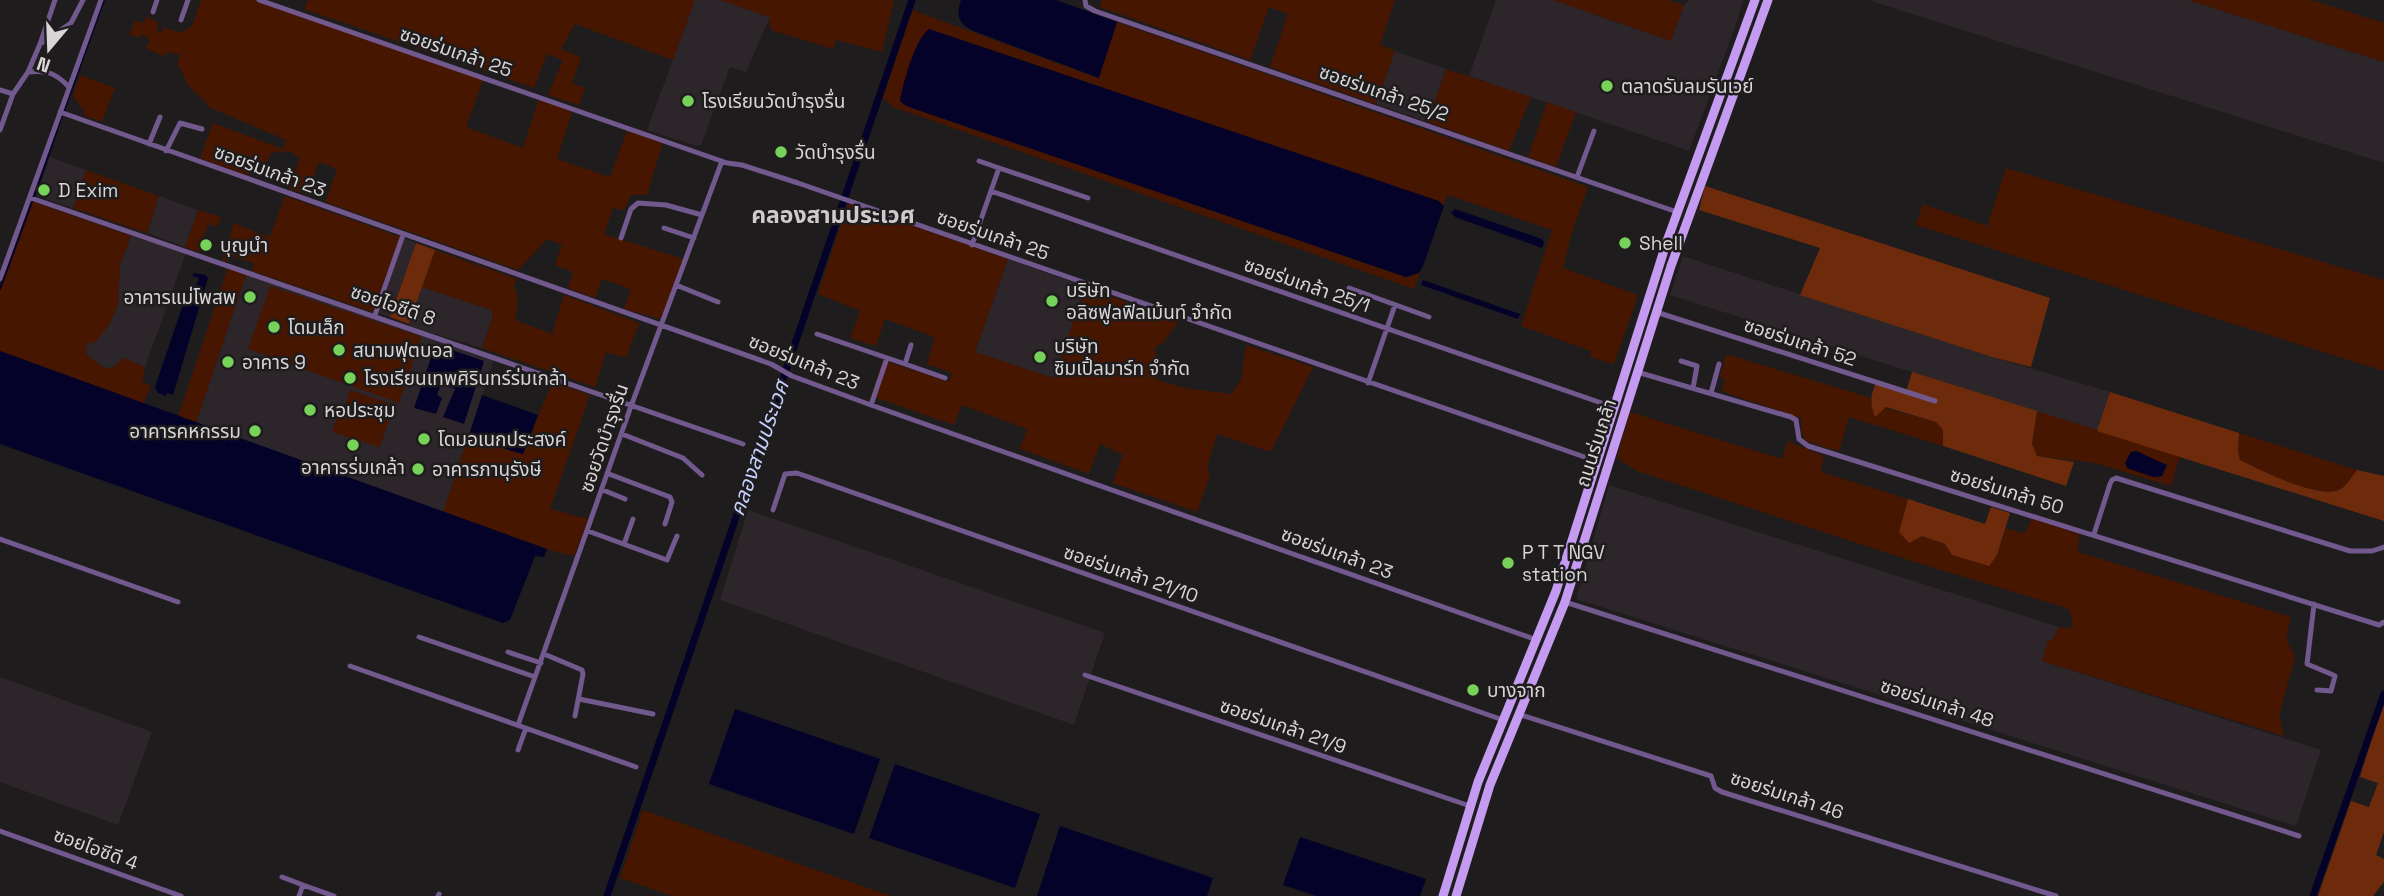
<svg xmlns="http://www.w3.org/2000/svg" width="2384" height="896" font-family="'Space Grotesk','Noto Sans Thai',sans-serif">
<rect width="100%" height="100%" fill="#1f1c1e"/>
<path fill="#2c252a" d="M 695,0 L 720,0 L 770,17 L 746,72 L 730,67 L 701,145 L 697,146 L 647,130 Z
M 1496,0 L 1553,0 L 1671,41 L 1684,5 L 1689,0 L 1743,0 L 1736,24 L 1689,151 L 1469,76 Z
M 1868,0 L 2188,0 L 2384,62 L 2384,163 Z
M 1395,51 L 1446,69 L 1428,122 L 1376,104 Z
M 50,157 L 86,170 L 73,208 L 36,196 Z
M 159,196 L 198,210 L 185,247 L 147,233 Z
M 131,236 L 186,253 L 145,367 L 124,359 L 112,369 L 101,366 L 85,353 L 88,341 L 94,344 L 118,305 L 120,264 Z
M 404,238 L 416,243 L 390,317 L 379,313 Z
M 1683,256 L 1992,357 L 2110,392 L 2097,431 L 1670,295 Z
M 1008,259 L 1086,287 L 1053,378 L 975,352 Z
M 247,272 L 494,360 L 443,512 L 196,423 Z
M 422,287 L 491,310 L 493,316 L 482,348 L 409,326 Z
M 1609,485 L 2059,627 L 2042,661 L 2321,750 L 2296,826 L 1576,599 Z
M 748,510 L 1105,633 L 1074,725 L 720,600 Z
M 0,677 L 152,732 L 118,825 L 0,782 Z"/>
<path fill="#471601" fill-rule="evenodd" d="M 201,0 L 256,0 L 483,80 L 466,127 L 523,148 L 539,99 L 572,112 L 557,159 L 610,177 L 627,131 L 663,142 L 647,195 L 631,195 L 624,210 L 613,208 L 604,234 L 683,259 L 663,314 L 660,319 L 624,309 L 631,289 L 602,279 L 595,298 L 568,288 L 573,272 L 555,265 L 562,245 L 547,239 L 518,270 L 325,202 L 337,169 L 319,162 L 307,194 L 289,189 L 300,158 L 289,151 L 271,153 L 267,161 L 256,164 L 247,175 L 200,158 L 213,123 L 283,149 L 286,140 L 209,107 C 203,98 195,93 188,85 C 183,78 184,71 177,65 L 180,55 L 169,52 L 163,56 L 146,48 L 150,40 L 142,34 L 140,38 L 129,35 L 135,20 L 143,23 L 147,17 L 159,23 L 156,30 L 161,33 L 164,27 L 180,33 L 192,26 Z
M 308,0 L 695,0 L 673,60 L 575,24 L 561,49 L 581,57 L 572,83 L 585,88 L 579,105 L 548,95 L 563,60 L 547,54 L 534,88 L 304,9 Z
M 720,0 L 894,0 L 882,52 L 836,40 L 833,49 L 771,30 L 769,17 Z
M 1102,0 L 1395,0 L 1380,45 L 1395,51 L 1376,104 L 1270,67 L 1288,14 L 1269,7 L 1250,60 L 1100,7 Z
M 1553,0 L 1668,0 L 1684,5 L 1671,41 Z
M 2188,0 L 2311,0 L 2384,23 L 2384,62 Z
M 912,10 L 1098,78 L 1117,22 L 1588,187 L 1571,236 L 1563,268 L 1638,295 L 1614,364 L 1590,357 L 1591,351 L 1521,326 L 1552,230 L 1448,195 L 1443,206 L 1438,201 L 918,42 L 900,101 L 971,129 L 1030,147 L 1405,277 L 1411,277 L 1421,270 L 1414,289 L 893,107 L 883,98 Z
M 1446,69 L 1531,97 L 1509,151 L 1428,122 Z
M 80,75 L 115,88 L 102,122 L 83,115 L 84,110 L 73,96 Z
M 1547,102 L 1576,112 L 1556,167 L 1528,157 Z
M 2006,168 L 2384,280 L 2384,371 L 1916,225 L 1923,204 L 1987,226 Z
M 86,170 L 159,196 L 147,233 L 73,208 Z
M 285,196 L 400,237 L 373,312 L 252,271 L 254,263 L 231,256 L 227,262 L 222,260 L 234,223 L 268,237 L 271,234 Z
M 31,201 L 131,236 L 120,264 L 118,305 L 109,325 L 94,344 L 88,341 L 85,353 L 101,366 L 111,369 L 124,358 L 145,367 L 142,382 L 151,386 L 143,404 L 0,351 L 0,286 Z
M 850,204 L 1008,259 L 975,352 L 1053,378 L 1086,287 L 1179,321 L 1163,343 L 1155,347 L 1157,380 L 1185,388 L 1231,394 L 1241,380 L 1246,345 L 1313,367 L 1271,452 L 1217,434 L 1207,467 L 1210,475 L 1197,512 L 1113,483 L 1123,455 L 1100,444 L 1089,474 L 1020,449 L 1027,429 L 962,405 L 954,425 L 871,396 L 883,360 L 949,382 L 952,373 L 927,364 L 935,337 L 885,319 L 876,346 L 850,338 L 860,311 L 818,294 L 846,208 Z
M 198,210 L 221,217 L 217,227 L 208,224 L 199,252 L 185,247 Z
M 435,250 L 517,279 L 514,287 C 520,297 517,309 515,320 L 552,334 L 564,295 L 639,323 L 626,358 L 606,352 L 595,387 L 482,348 L 493,316 L 491,310 L 422,287 Z
M 228,268 L 246,275 L 196,423 L 178,417 Z
M 270,286 L 419,336 L 421,339 L 399,403 L 248,349 Z
M 1726,354 L 1871,398 L 1870,404 L 1936,422 L 1943,430 L 1943,446 L 1849,417 L 1839,451 L 1805,441 L 1802,432 L 1801,418 L 1721,391 L 1725,380 L 1720,377 Z
M 552,382 L 590,395 L 550,509 L 588,519 L 574,556 L 547,549 L 443,512 L 468,438 L 523,454 Z
M 350,390 L 394,405 L 380,447 L 332,432 L 338,413 L 342,414 Z
M 2037,411 L 2180,456 L 2171,486 L 2095,463 L 2037,456 L 2032,444 ZM 2136,451 L 2167,466 L 2158,478 L 2127,468 Z
M 1630,412 L 1782,459 L 1788,441 L 1824,456 L 1821,472 L 1908,499 L 1899,532 L 1922,536 L 1945,544 L 1952,555 L 1960,557 L 1997,555 L 2006,528 L 2024,534 L 2032,519 L 2079,534 L 2078,552 L 2291,617 L 2286,639 L 2295,657 L 2279,715 L 2284,736 L 2042,661 L 2048,640 L 2052,640 L 2059,627 L 2071,629 L 2072,617 L 2067,608 L 1918,563 L 1637,471 L 1617,458 Z
M 2239,433 L 2357,470 C 2352,476 2346,487 2339,490 C 2316,499 2261,470 2240,460 L 2238,451 Z
M 643,810 L 891,896 L 672,896 L 620,878 Z"/>
<path fill="#6e2b0c" d="M 1705,186 L 2050,298 L 2031,367 L 1992,357 L 1800,295 L 1820,248 L 1699,210 Z
M 416,243 L 435,250 L 409,324 L 390,317 Z
M 1912,372 L 2037,411 L 2032,444 L 2037,456 L 2074,462 L 2066,486 L 1943,446 L 1943,430 L 1936,422 L 1886,407 L 1875,417 C 1870,404 1870,396 1876,383 L 1906,392 Z
M 2110,392 L 2239,433 L 2238,451 L 2240,460 C 2261,470 2316,499 2339,490 C 2346,487 2352,476 2357,470 L 2384,476 L 2384,521 L 2097,431 Z
M 1908,499 L 1985,524 L 1991,507 L 2010,513 L 1997,555 L 1989,566 L 1952,555 L 1945,544 L 1922,536 L 1909,543 L 1899,532 Z
M 2384,697 L 2384,832 L 2376,855 L 2384,859 L 2384,882 L 2373,896 L 2318,896 L 2351,801 L 2369,807 L 2378,783 L 2360,777 Z"/>
<path fill="#040228" d="M 961,0 L 1056,0 L 1117,22 L 1099,78 L 971,30 C 958,22 956,15 961,0 Z
M 929,29 L 1439,201 L 1444,206 L 1423,266 L 1419,273 L 1406,277 L 906,106 L 900,101 C 903,83 915,39 929,29 Z
M 1455,209 L 1542,239 L 1544,243 L 1542,248 L 1455,217 L 1451,213 Z
M 194,273 L 205,275 L 208,278 L 173,395 L 167,393 L 166,396 L 158,393 L 155,387 L 190,284 L 196,286 L 199,278 L 192,276 Z
M 1423,280 L 1520,314 L 1518,319 L 1421,285 Z
M 443,347 L 484,361 L 464,424 L 443,417 L 455,389 L 441,384 L 437,395 L 442,398 L 436,414 L 414,408 L 433,352 L 441,353 Z
M 0,351 L 547,549 L 544,557 L 535,556 L 510,620 L 503,623 L 0,444 Z
M 482,395 L 538,415 L 523,454 L 468,438 Z
M 2136,451 L 2167,465 L 2162,476 L 2153,477 L 2127,468 L 2125,463 L 2131,452 Z
M 735,709 L 880,759 L 854,834 L 709,784 Z
M 895,764 L 1040,814 L 1015,888 L 869,838 Z
M 1060,826 L 1213,878 L 1207,896 L 1037,896 Z
M 1300,837 L 1426,879 L 1420,896 L 1316,896 L 1283,885 Z"/>
<g fill="none" stroke-linecap="round" stroke-linejoin="round">
<path stroke="#040228" stroke-width="2" d="M 64,111 L 104,0
M 34,197 L 62,116
M 0,289 L 32,202"/>
<path stroke="#040228" stroke-width="7" d="M 607,896 L 912,0
M 2313,896 L 2384,694"/>
<path stroke="#72598d" stroke-width="5" d="M 259,0 L 727,163 L 742,165 L 798,183 L 1596,461
M 1085,0 L 1086,6 L 1095,11 L 1677,212
M 153,12 L 157,0
M 181,20 L 188,0
M 40,44 L 55,0
M 28,72 C 47,70 56,73 69,87
M 0,90 L 13,94
M 60,112 L 771,364 L 792,376 L 871,405 L 1537,640
M 0,130 L 13,94 L 28,72 L 40,44 L 71,23 L 83,0
M 149,144 L 160,117
M 166,151 L 180,123 L 202,129
M 979,161 L 999,168
M 1577,177 L 1594,131
M 991,191 L 1613,407
M 31,198 L 743,444
M 664,228 L 694,238
M 621,238 L 631,209 L 638,203 L 666,205 L 702,215
M 972,245 L 999,168 L 1088,198
M 0,279 L 101,0
M 676,285 L 718,302
M 1349,288 L 1429,317
M 1656,312 L 1935,401
M 375,315 L 403,235
M 817,334 L 905,364 L 911,345
M 1681,361 L 1697,366 L 1693,388
M 905,364 L 945,378
M 1637,372 L 1791,417 L 1796,420 L 1799,439 L 1808,446 L 2379,625 L 2384,622
M 1368,383 L 1395,305
M 1711,393 L 1719,364
M 871,405 L 887,358
M 622,434 L 683,458 L 702,475
M 609,474 L 670,497 L 672,502 L 665,524
M 603,490 L 625,499
M 773,510 L 785,474 L 797,473 L 1503,720
M 588,531 L 667,560 L 677,536
M 2094,534 L 2110,484 L 2112,480 L 2116,478 L 2350,551 L 2372,551 L 2384,547
M 0,539 L 178,602
M 624,544 L 633,519
M 1565,602 L 2299,836
M 2314,604 L 2307,664 L 2331,674 L 2335,676 L 2331,691 L 2317,690
M 419,637 L 535,677
M 508,652 L 541,663
M 544,654 L 582,670 L 583,674 L 575,716
M 350,666 L 636,767
M 1085,675 L 1470,806
M 579,699 L 653,714
M 1518,714 L 1711,776 L 1715,788 L 1722,792 L 2056,896
M 518,725 L 630,409 L 722,161
M 518,750 L 526,728
M 0,831 L 181,896
M 282,877 L 303,885
M 299,896 L 303,885 L 334,896
M 438,896 L 439,894"/>
<path stroke="#c59bf2" stroke-width="9" d="M 1443,896 L 1478,782 L 1556,591 L 1667,241 L 1755,0
M 1456,896 L 1490,785 L 1565,602 L 1671,266 L 1768,0"/>
</g>
<g fill="#77d259" stroke="#1f1c1e" stroke-width="2.5">
<circle cx="1607" cy="86" r="7"/>
<circle cx="688" cy="101" r="7"/>
<circle cx="781" cy="152" r="7"/>
<circle cx="44" cy="190" r="7"/>
<circle cx="1625" cy="243" r="7"/>
<circle cx="206" cy="245" r="7"/>
<circle cx="250" cy="297" r="7"/>
<circle cx="1052" cy="301" r="7"/>
<circle cx="274" cy="327" r="7"/>
<circle cx="339" cy="350" r="7"/>
<circle cx="1040" cy="357" r="7"/>
<circle cx="228" cy="362" r="7"/>
<circle cx="350" cy="378" r="7"/>
<circle cx="310" cy="410" r="7"/>
<circle cx="255" cy="431" r="7"/>
<circle cx="424" cy="439" r="7"/>
<circle cx="353" cy="445" r="7"/>
<circle cx="418" cy="469" r="7"/>
<circle cx="1508" cy="563" r="7"/>
<circle cx="1473" cy="690" r="7"/>
</g>
<g text-anchor="middle" dominant-baseline="central" stroke-width="5" stroke-linejoin="round" paint-order="stroke">
<g font-size="19" fill="#d7d5d6" stroke="#1f1c1e">
<text transform="translate(456 52) rotate(19)">ซอยร่มเกล้า 25</text>
<text transform="translate(1384 93) rotate(19)">ซอยร่มเกล้า 25/2</text>
<text transform="translate(270 171) rotate(20)">ซอยร่มเกล้า 23</text>
<text transform="translate(993 235) rotate(19)">ซอยร่มเกล้า 25</text>
<text transform="translate(1307 285) rotate(19)">ซอยร่มเกล้า 25/1</text>
<text transform="translate(393 305) rotate(19)">ซอยไอซีดี 8</text>
<text transform="translate(1800 342) rotate(18)">ซอยร่มเกล้า 52</text>
<text transform="translate(804 362) rotate(22)">ซอยร่มเกล้า 23</text>
<text transform="translate(604 438) rotate(-71)">ซอยวัดบำรุงรื่น</text>
<text transform="translate(1596 443) rotate(-72)">ถนนร่มเกล้า</text>
<text transform="translate(2007 491) rotate(17)">ซอยร่มเกล้า 50</text>
<text transform="translate(1337 553) rotate(20)">ซอยร่มเกล้า 23</text>
<text transform="translate(1131 574) rotate(19)">ซอยร่มเกล้า 21/10</text>
<text transform="translate(1937 703) rotate(18)">ซอยร่มเกล้า 48</text>
<text transform="translate(1283 726) rotate(19)">ซอยร่มเกล้า 21/9</text>
<text transform="translate(1787 795) rotate(18)">ซอยร่มเกล้า 46</text>
<text transform="translate(96 849) rotate(20)">ซอยไอซีดี 4</text>
</g>
<g font-size="19" fill="#d7d5d6" stroke="#1f1c1e" text-anchor="start">
<text x="1621" y="86">ตลาดรับลมรันเวย์</text>
<text x="702" y="101">โรงเรียนวัดบำรุงรื่น</text>
<text x="795" y="152">วัดบำรุงรื่น</text>
<text x="58" y="190">D Exim</text>
<text x="1639" y="243">Shell</text>
<text x="220" y="245">บุญนำ</text>
<text x="1066" y="290">บริษัท<tspan x="1066" dy="22">อลิซฟูลฟิลเม้นท์ จำกัด</tspan></text>
<text x="236" y="297" text-anchor="end">อาคารแม่โพสพ</text>
<text x="288" y="327">โดมเล็ก</text>
<text x="1054" y="346">บริษัท<tspan x="1054" dy="22">ซิมเปิ้ลมาร์ท จำกัด</tspan></text>
<text x="353" y="350">สนามฟุตบอล</text>
<text x="242" y="362">อาคาร 9</text>
<text x="364" y="378">โรงเรียนเทพศิรินทร์ร่มเกล้า</text>
<text x="324" y="410">หอประชุม</text>
<text x="241" y="431" text-anchor="end">อาคารคหกรรม</text>
<text x="438" y="439">โดมอเนกประสงค์</text>
<text x="353" y="467" text-anchor="middle">อาคารร่มเกล้า</text>
<text x="432" y="469">อาคารภานุรังษี</text>
<text x="1522" y="552">P T T NGV<tspan x="1522" dy="22">station</tspan></text>
<text x="1487" y="690">บางจาก</text>
</g>
<g font-size="21" font-style="italic" fill="#c4d0fd" stroke="#1f1c1e">
<text transform="translate(759 448) rotate(-71)">คลองสามประเวศ</text>
</g>
<g font-size="23" font-weight="bold" fill="#cecbcd" stroke="#1f1c1e">
<text x="833" y="215">คลองสามประเวศ</text>
</g>
</g>
<g transform="translate(49 49) rotate(199)" stroke="#1f1c1e" stroke-width="5" paint-order="stroke">
<path d="M0-5L12 26L0 18L-12 26Z" fill="#d7d5d6"/>
<text y="-10" font-size="19" font-weight="bold" text-anchor="middle" fill="#d7d5d6">N</text>
</g>
</svg>
